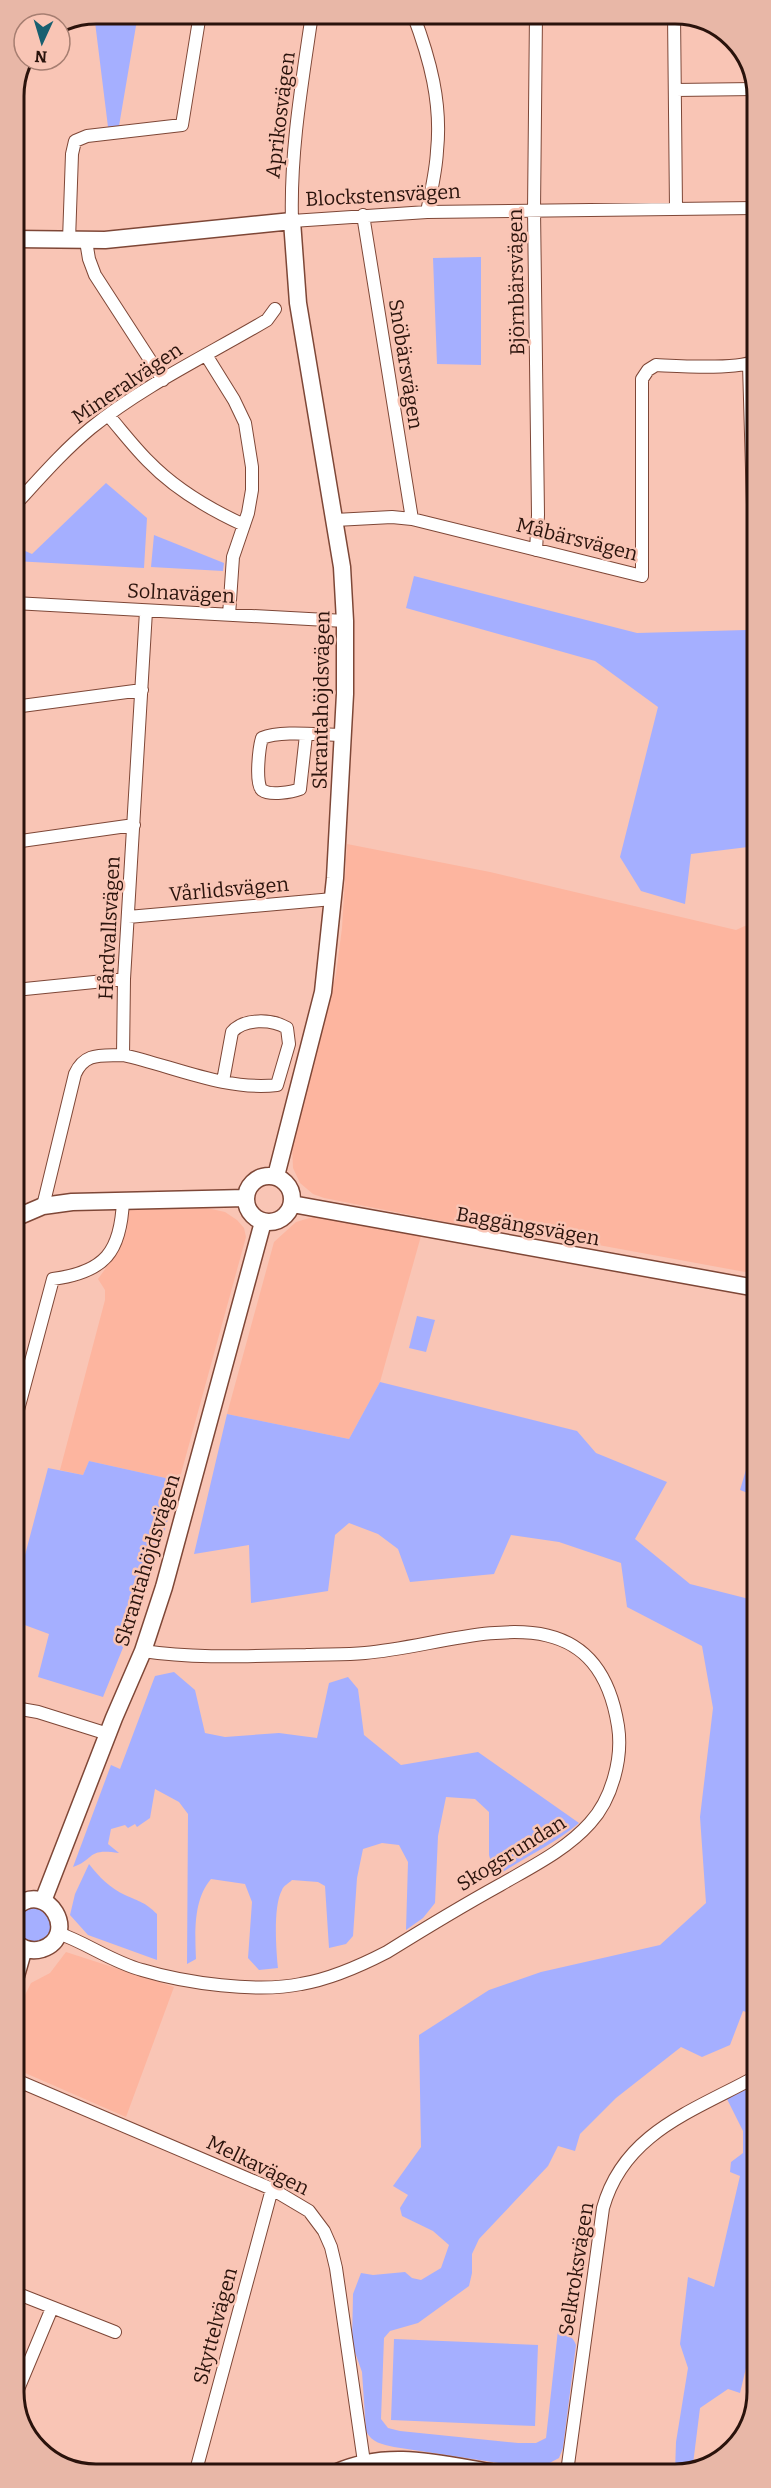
<svg xmlns="http://www.w3.org/2000/svg" width="771" height="2488" font-family="Bitter,serif">
<rect width="100%" height="100%" fill="#f9c5b5"/>
<path fill="#fdb59f" d="M 347,844 L 490,872 L 736,930 L 756,921 L 756,1274 L 593,1244 L 472,1227 L 324,1198 L 313,1194 L 300,1183 L 293,1168 L 292,1145 L 336,974 L 342,928 Z
M 207,1208 L 225,1212 L 237,1220 L 244,1228 L 246,1237 L 179,1481 L 89,1461 L 83,1475 L 60,1470 L 105,1300 L 105,1290 L 98,1279 L 116,1254 L 127,1230 L 129,1209 Z
M 316,1216 L 421,1236 L 380,1382 L 349,1439 L 227,1414 L 274,1242 L 296,1222 Z
M 66,1952 L 174,1987 L 126,2117 L 16,2069 L 16,2038 L 24,1997 L 31,1983 L 50,1973 Z"/>
<path fill="#a5afff" d="M 94,14 L 138,14 L 119,126 L 108,127 Z
M 481,257 L 481,365 L 437,364 L 433,258 Z
M 106,483 L 147,518 L 144,568 L 14,561 L 14,546 L 32,554 Z
M 154,535 L 224,563 L 223,571 L 151,567 Z
M 414,576 L 637,633 L 746,630 L 752,624 L 755,625 L 756,846 L 691,854 L 685,904 L 641,891 L 620,857 L 658,707 L 595,661 L 406,608 Z
M 417,1316 L 435,1320 L 426,1352 L 409,1348 Z
M 380,1382 L 577,1431 L 596,1453 L 667,1482 L 635,1539 L 690,1584 L 757,1601 L 757,2015 L 743,2011 L 730,2045 L 702,2057 L 681,2047 L 616,2098 L 580,2134 L 575,2151 L 558,2146 L 548,2166 L 479,2239 L 472,2254 L 472,2273 L 469,2286 L 418,2323 L 390,2331 L 384,2338 L 381,2419 L 388,2428 L 400,2431 L 518,2443 L 536,2443 L 546,2438 L 558,2330 C 566,2333 573,2336 576,2345 L 563,2448 L 559,2458 L 538,2469 L 394,2447 C 382,2444 372,2443 366,2431 L 362,2372 L 352,2344 L 353,2294 L 361,2273 L 373,2275 L 405,2272 L 412,2278 L 421,2280 L 441,2268 L 449,2245 L 433,2231 L 402,2216 L 400,2208 L 408,2195 L 393,2186 L 421,2147 L 419,2035 L 489,1990 L 541,1972 L 660,1945 L 706,1903 L 700,1817 L 713,1708 L 702,1646 L 627,1607 L 621,1563 L 559,1542 L 511,1535 L 494,1574 L 410,1582 L 398,1549 L 378,1534 L 349,1523 L 335,1535 L 328,1591 L 251,1603 L 249,1545 L 194,1554 L 227,1414 L 349,1439 Z
M 756,1436 L 756,1496 L 740,1490 Z
M 89,1461 L 179,1481 L 150,1581 L 103,1697 L 38,1677 L 49,1634 L 22,1624 L 16,1606 L 20,1574 L 48,1468 L 83,1475 Z
M 174,1672 L 195,1690 L 205,1733 L 225,1737 L 279,1733 L 317,1738 L 329,1683 L 348,1677 L 358,1689 L 364,1735 L 401,1765 L 478,1752 L 579,1823 C 553,1845 523,1858 495,1877 L 489,1855 L 489,1812 L 475,1799 L 446,1797 L 438,1836 L 435,1903 L 423,1918 L 406,1930 L 408,1862 L 399,1845 L 382,1843 L 363,1849 L 357,1878 L 353,1936 L 346,1944 L 329,1948 L 325,1886 L 318,1882 L 292,1880 C 289,1883 283,1886 282,1890 C 273,1906 276,1950 278,1968 L 259,1970 L 248,1958 L 252,1902 L 245,1884 L 211,1879 C 193,1900 195,1933 196,1959 L 187,1964 L 188,1814 L 179,1802 L 155,1789 L 150,1818 L 137,1827 L 135,1824 L 128,1828 L 125,1825 L 111,1829 L 108,1844 L 119,1853 C 86,1848 96,1859 73,1867 L 111,1765 L 120,1769 L 155,1676 Z
M 89,1864 C 99,1877 110,1888 125,1895 C 140,1902 145,1902 157,1914 L 157,1960 L 88,1935 L 70,1915 L 75,1894 Z
M17 1925a17 17 0 1 1 34 0a17 17 0 1 1-34 0Z
M 753,2086 L 757,2095 L 757,2322 L 740,2393 L 728,2389 L 700,2408 L 692,2472 L 675,2472 L 676,2442 L 688,2368 L 680,2344 L 688,2277 L 714,2287 L 740,2176 L 730,2172 L 731,2162 L 743,2153 L 743,2131 L 727,2099 Z
M 394,2339 L 538,2345 L 535,2426 L 391,2420 Z"/>
<g fill="none" stroke-linecap="round" stroke-linejoin="round">
<g stroke="#7e4737" stroke-width="14">
<path id="street" d="M 312,14 C 302,83 290,151 292,221 L 427,212 L 755,208
M 413,14 C 430,59 442,103 437,151 C 436,172 431,191 427,212
M 536,14 L 534,210 L 538,515 L 536,550
M 674,14 L 676,208
M 675,90 L 755,89
M 363,215 L 412,519
M 69,240 L 72,154 L 75,141 L 87,136 L 182,125 L 200,14
M 86,241 L 89,259 L 95,275 L 163,380
M 206,355 L 234,400 L 245,423 L 252,467 L 252,490 L 248,513 L 233,557 L 229,615
M 749,364 L 755,574
M 108,415 C 121,430 134,447 148,461 C 175,489 209,509 244,525
M 14,506 C 39,479 62,452 91,428 C 144,385 208,355 267,320 L 275,309
M 335,520 L 392,517 L 412,519 L 642,576 L 642,379 L 648,370 L 656,365 C 679,366 737,370 755,361
M 14,603 L 345,621
M 14,707 L 142,690
M 306,735 L 300,789 C 292,792 270,796 262,790 C 255,784 259,748 262,738 C 281,730 320,735 342,735
M 14,842 L 134,825
M 128,917 L 333,899
M 15,990 L 124,979
M 123,1055 C 173,1066 225,1091 277,1085 L 289,1044 L 287,1028 C 272,1019 244,1018 232,1032 L 223,1081
M 43,1206 L 75,1074 C 85,1052 101,1056 123,1055 L 124,979 L 146,611
M 15,1421 L 53,1279 C 105,1272 121,1252 123,1200
M 15,1708 L 38,1712 L 108,1734
M 58,1933 C 87,1943 112,1962 142,1970 C 185,1983 257,1993 301,1984 C 331,1979 360,1966 387,1952 C 424,1929 462,1906 500,1885 C 531,1867 566,1850 590,1823 C 612,1799 623,1758 618,1726 C 595,1581 461,1645 365,1653 C 345,1655 325,1654 306,1655 C 251,1656 196,1659 143,1651
M 16,2080 L 272,2189 L 309,2211 L 324,2231 L 331,2247 L 336,2268 L 364,2462
M 16,2293 L 115,2332
M 16,2394 L 52,2308
M 567,2472 L 603,2208 C 624,2132 694,2111 757,2076
M 195,2474 L 272,2189"/>
</g>
<g stroke="#7e4737" stroke-width="19">
<path id="secondary" d="M 14,239 L 105,240 L 292,221 L 298,303 L 342,567 L 345,621 L 345,694 L 335,878 L 323,992 L 276,1176
M246 1199a23 23 0 1 1 46 0a23 23 0 1 1-46 0Z
M 292,1204 L 756,1288
M 15,1218 L 43,1206 L 72,1202 L 246,1198
M 43,1901 L 114,1718 L 143,1651 L 164,1587 L 263,1222
M 16,1907 C 48,1879 80,1936 42,1949 C 32,1952 23,1949 16,1943
M 16,1976 L 24,1948
M 335,2473 C 388,2449 440,2464 495,2473"/>
</g>
<use href="#street" stroke="#fff" stroke-width="12"/>
<use href="#secondary" stroke="#fff" stroke-width="16"/>
</g>
<g text-anchor="middle" dominant-baseline="central" stroke-width="5" stroke-linejoin="round" paint-order="stroke">
<g font-size="20" fill="#2a130c" stroke="#f9c5b5">
<text transform="translate(280 115) rotate(-83)">Aprikosvägen</text>
<text transform="translate(383 195) rotate(-3)">Blockstensvägen</text>
<text transform="translate(516 282) rotate(-91)">Björnbärsvägen</text>
<text transform="translate(406 364) rotate(81)">Snöbärsvägen</text>
<text transform="translate(127 383) rotate(-34)">Mineralvägen</text>
<text transform="translate(577 539) rotate(14)">Måbärsvägen</text>
<text transform="translate(181 593) rotate(3)">Solnavägen</text>
<text transform="translate(321 700) rotate(-89)">Skrantahöjdsvägen</text>
<text transform="translate(229 889) rotate(-5)">Vårlidsvägen</text>
<text transform="translate(109 928) rotate(-87)">Hårdvallsvägen</text>
<text transform="translate(528 1226) rotate(10)">Baggängsvägen</text>
<text transform="translate(147 1560) rotate(-73)">Skrantahöjdsvägen</text>
<text transform="translate(511 1853) rotate(-32)">Skogsrundan</text>
<text transform="translate(258 2165) rotate(26)">Melkavägen</text>
<text transform="translate(576 2269) rotate(-81)">Selkroksvägen</text>
<text transform="translate(215 2326) rotate(-75)">Skyttelvägen</text>
</g>
</g>
<path d="M0 0H771V2488H0ZM96 24H675A72 72 0 0 1 747 96V2392A72 72 0 0 1 675 2464H96A72 72 0 0 1 24 2392V96A72 72 0 0 1 96 24Z" fill="#e8b7a7" fill-rule="evenodd"/>
<path fill="none" stroke="#2a130c" stroke-width="3" d="M96 24H675A72 72 0 0 1 747 96V2392A72 72 0 0 1 675 2464H96A72 72 0 0 1 24 2392V96A72 72 0 0 1 96 24Z"/>
<g transform="translate(42 42) rotate(184)"><circle r="28" fill="#f9c5b5" stroke="#a67e71" stroke-width="1.5"/>
<path d="M0-4.5L10 22L0 15L-10 22Z" fill="#185f70"/>
<text y="-9" font-size="16" font-weight="bold" text-anchor="middle" fill="#2a130c">N</text>
</g>
</svg>
